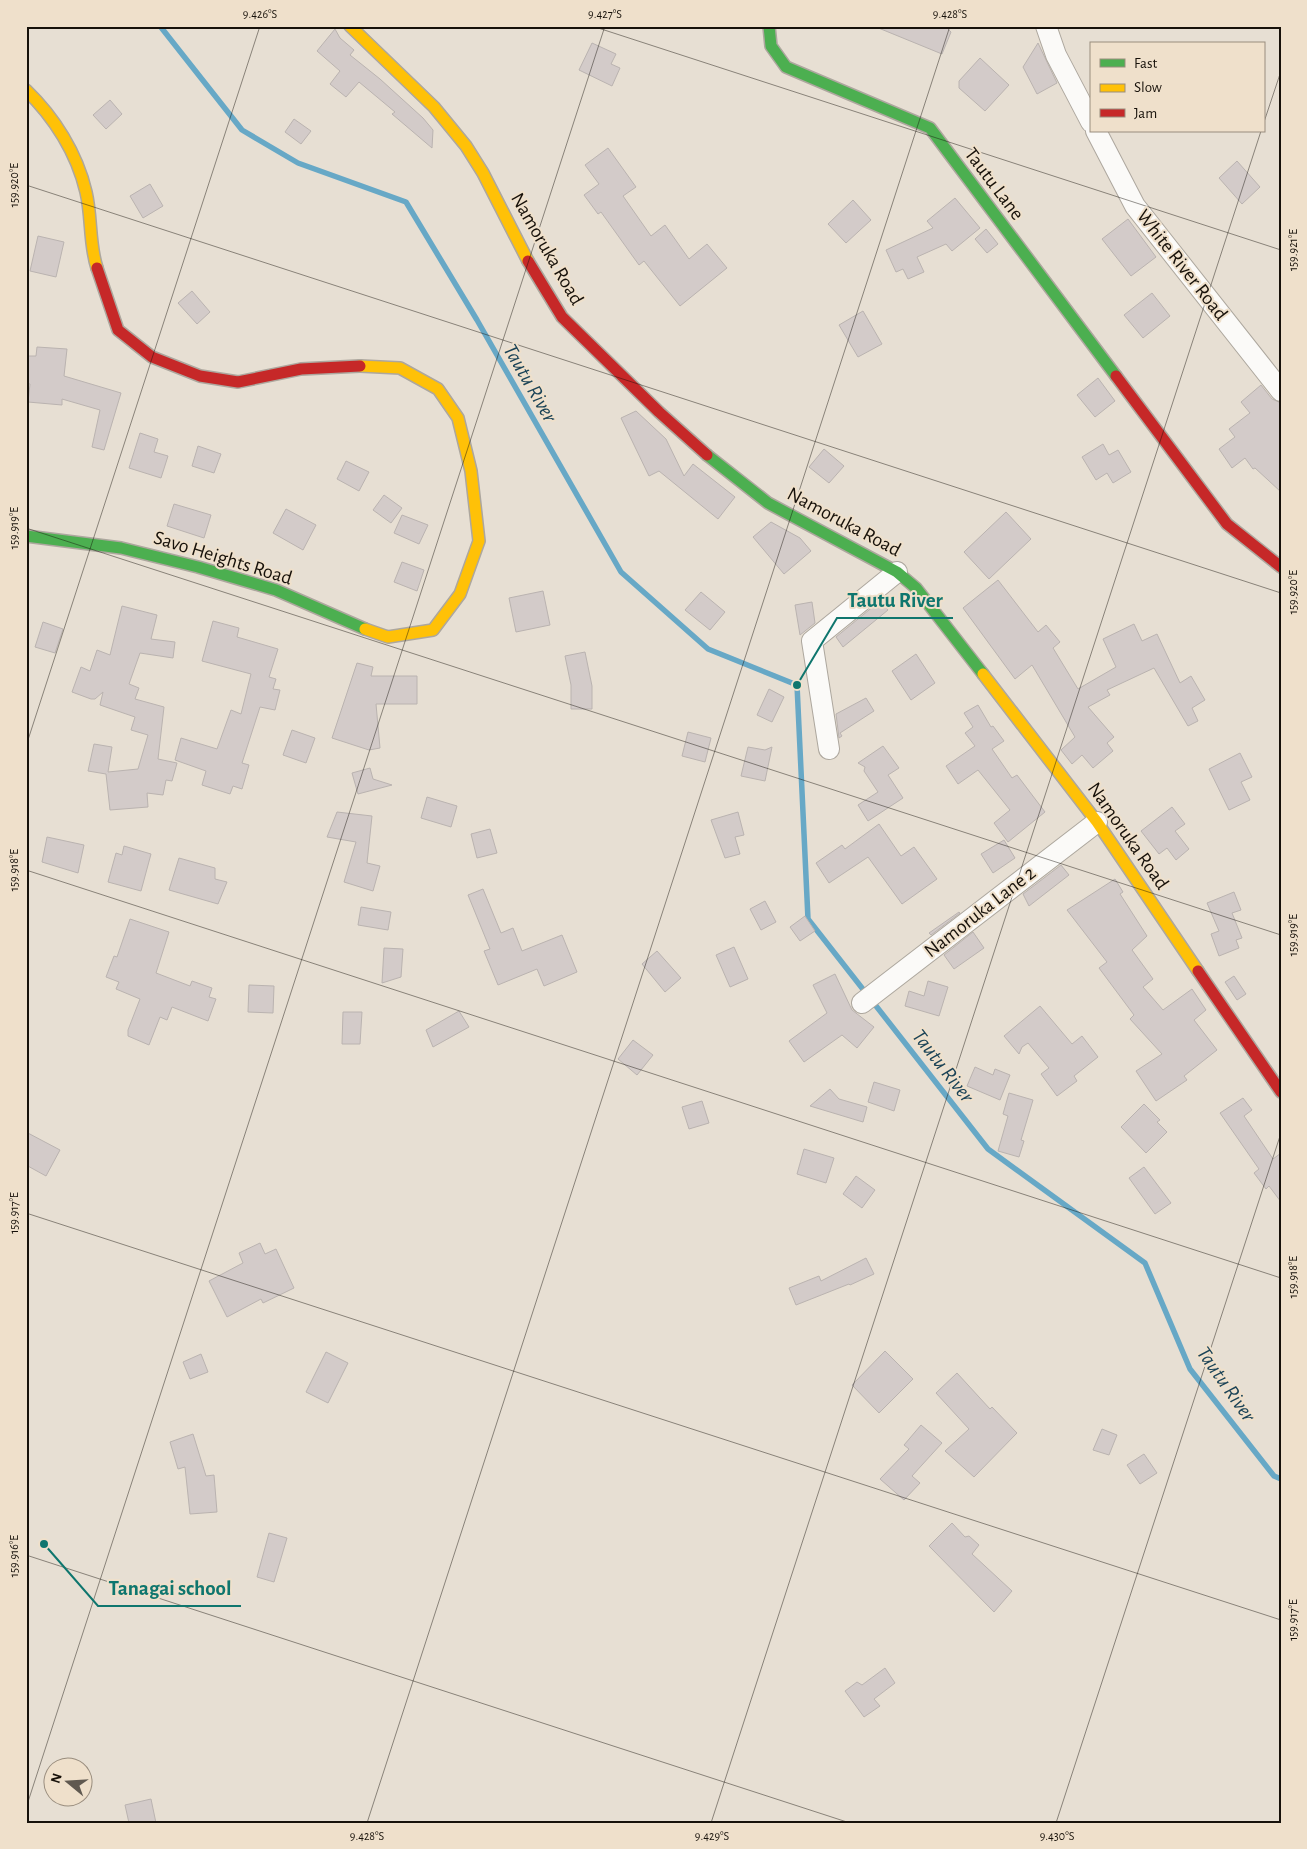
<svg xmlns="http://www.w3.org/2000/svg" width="1307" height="1849" font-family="'Alegreya Sans',sans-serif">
<rect width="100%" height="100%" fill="#e7dfd3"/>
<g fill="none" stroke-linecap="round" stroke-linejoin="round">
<path stroke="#67a8c6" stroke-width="5.5" d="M 160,26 L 242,130 L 298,163 L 406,202 L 477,320 L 621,572 L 708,649 L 797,685 L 808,919 L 988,1149 L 1145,1263 L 1190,1369 L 1274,1476 L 1281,1479"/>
</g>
<path fill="#d3cbc9" stroke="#bab3b0" d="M 945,26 L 951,32 L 942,54 L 876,27 Z
M 335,29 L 340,38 L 354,50 L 350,55 L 380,79 L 423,118 L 433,130 L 432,148 L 392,114 L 395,112 L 359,82 L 346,97 L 330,84 L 340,71 L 317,51 Z
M 592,43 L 616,54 L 611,64 L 620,68 L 612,86 L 579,70 Z
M 1038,43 L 1057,83 L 1037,94 L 1023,67 Z
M 980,58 L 1009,85 L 985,111 L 959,88 L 959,81 Z
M 110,100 L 122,114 L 106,129 L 93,115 Z
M 294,119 L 311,131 L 301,144 L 285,132 Z
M 608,148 L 636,187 L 623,196 L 651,236 L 665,225 L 689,259 L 707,244 L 727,268 L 680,306 L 644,261 L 639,265 L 601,212 L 598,214 L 584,195 L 599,184 L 585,165 Z
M 1237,161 L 1260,187 L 1242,204 L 1219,178 Z
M 150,184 L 163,206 L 143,218 L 130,196 Z
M 955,198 L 980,228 L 952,251 L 946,244 L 917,257 L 924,272 L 908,279 L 903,269 L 896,272 L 886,250 L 933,228 L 927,221 Z
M 853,200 L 871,220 L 846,243 L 828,224 Z
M 1128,219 L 1156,257 L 1131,276 L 1102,239 Z
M 986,229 L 998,244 L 987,253 L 975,239 Z
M 38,236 L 64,242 L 56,277 L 30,271 Z
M 192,291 L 210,312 L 197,324 L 178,303 Z
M 1152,293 L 1170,316 L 1143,338 L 1124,315 Z
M 863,311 L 882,344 L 858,357 L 839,325 Z
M 37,347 L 67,349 L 64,376 L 121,393 L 104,450 L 92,447 L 100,410 L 62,399 L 62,405 L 28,402 L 30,384 L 26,383 L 26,356 L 36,356 Z
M 1098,378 L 1115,401 L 1095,417 L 1077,395 Z
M 1261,385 L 1272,399 L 1281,403 L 1281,492 L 1255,468 L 1253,469 L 1245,458 L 1232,468 L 1219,449 L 1235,437 L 1229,429 L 1250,413 L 1241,402 Z
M 636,411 L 666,439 L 684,476 L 693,464 L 735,497 L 718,519 L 659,471 L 649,476 L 621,418 Z
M 140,433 L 158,439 L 154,452 L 168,456 L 161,478 L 129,468 Z
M 1103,444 L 1109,455 L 1118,450 L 1131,472 L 1113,483 L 1107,473 L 1096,480 L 1082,457 Z
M 198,446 L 221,454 L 214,473 L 192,466 Z
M 824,449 L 844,466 L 829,483 L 809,467 Z
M 346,461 L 369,472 L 359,491 L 337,479 Z
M 384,495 L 402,508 L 391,523 L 373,510 Z
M 174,504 L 211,515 L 204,538 L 167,526 Z
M 286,509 L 316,525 L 303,550 L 273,533 Z
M 1006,512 L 1031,539 L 989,579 L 964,552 Z
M 402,515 L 428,525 L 419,544 L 394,533 Z
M 771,522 L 800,538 L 811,551 L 784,574 L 753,537 Z
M 402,562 L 424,570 L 417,591 L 394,582 Z
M 998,580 L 1038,632 L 1046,625 L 1060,642 L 1053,648 L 1078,689 L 1116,667 L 1103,639 L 1134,624 L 1142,641 L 1157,634 L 1180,683 L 1191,676 L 1205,700 L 1192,708 L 1198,721 L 1188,726 L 1154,668 L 1107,690 L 1110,695 L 1088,707 L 1114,737 L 1107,743 L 1113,751 L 1093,768 L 1082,755 L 1072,764 L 1061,750 L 1075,737 L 1032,665 L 1015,679 L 963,608 Z
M 543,591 L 550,625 L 516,632 L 509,598 Z
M 701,592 L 725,612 L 710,630 L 685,610 Z
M 880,601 L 888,610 L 843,647 L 836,637 Z
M 812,602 L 815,623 L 800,635 L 795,605 Z
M 122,606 L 157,615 L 151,639 L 175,642 L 173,658 L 140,653 L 129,684 L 139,688 L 135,699 L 164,707 L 158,759 L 177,763 L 172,781 L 166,780 L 163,795 L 147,793 L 148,807 L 110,810 L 106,774 L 88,771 L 94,744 L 112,747 L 108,772 L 138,769 L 148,735 L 131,730 L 135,717 L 100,705 L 103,692 L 95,699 L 91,699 L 72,692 L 81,667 L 90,671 L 97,650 L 110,655 Z
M 213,621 L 239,628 L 237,637 L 278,649 L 269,677 L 276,679 L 273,689 L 280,690 L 275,710 L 260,707 L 242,763 L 249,765 L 242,789 L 233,786 L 230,794 L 202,785 L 206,771 L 175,760 L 181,738 L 217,749 L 231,710 L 241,714 L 251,674 L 202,661 Z
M 43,622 L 63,629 L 55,653 L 35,647 Z
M 585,652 L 592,686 L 592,709 L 571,709 L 571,685 L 565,656 Z
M 916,654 L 935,683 L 911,700 L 892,671 Z
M 357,663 L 373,667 L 371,676 L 417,676 L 417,704 L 376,704 L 380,748 L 369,750 L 332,738 Z
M 769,689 L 784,697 L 772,722 L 757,715 Z
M 866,698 L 874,711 L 840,733 L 842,736 L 839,738 L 836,714 Z
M 978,705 L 991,727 L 993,726 L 1004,741 L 992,749 L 1012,778 L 1017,775 L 1045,812 L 1008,842 L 994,823 L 1010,810 L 978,770 L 958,784 L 946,766 L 975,746 L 965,733 L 973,727 L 964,713 Z
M 292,730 L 315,738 L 306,763 L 283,755 Z
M 688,732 L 711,738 L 705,762 L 682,756 Z
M 883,746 L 899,768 L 888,775 L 903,798 L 868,821 L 858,805 L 878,792 L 864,771 L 865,767 L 858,763 Z
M 748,747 L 765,750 L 772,747 L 765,781 L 741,776 Z
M 1240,753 L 1252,777 L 1241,782 L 1250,800 L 1229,810 L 1209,769 Z
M 370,768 L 373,779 L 392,785 L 358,794 L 352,773 Z
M 427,797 L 457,806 L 451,827 L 421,818 Z
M 1172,807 L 1185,824 L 1175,831 L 1189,849 L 1176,860 L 1167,848 L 1159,854 L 1141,831 Z
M 337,812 L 372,816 L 367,863 L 380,866 L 373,891 L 344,882 L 356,842 L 327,837 Z
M 738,812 L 744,835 L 735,837 L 740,854 L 725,858 L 711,820 Z
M 879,824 L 901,856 L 914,847 L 937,879 L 902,904 L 868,857 L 829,883 L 816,863 L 842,845 L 845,849 Z
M 490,829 L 497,853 L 477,858 L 471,834 Z
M 47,837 L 84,845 L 78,873 L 42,862 Z
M 1004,840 L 1015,858 L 993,873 L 981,854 Z
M 124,846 L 151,854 L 141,891 L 108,882 L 116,853 L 122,855 Z
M 179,858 L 215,868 L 215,879 L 227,882 L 218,904 L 169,890 Z
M 1061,865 L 1069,875 L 1029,906 L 1023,894 Z
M 1115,879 L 1123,892 L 1120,894 L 1147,936 L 1132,950 L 1153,979 L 1143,987 L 1163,1010 L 1192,989 L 1206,1010 L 1194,1020 L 1217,1050 L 1184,1076 L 1187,1080 L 1156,1101 L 1136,1071 L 1162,1054 L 1130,1019 L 1134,1015 L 1099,968 L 1107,962 L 1067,910 Z
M 483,889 L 501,933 L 513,928 L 522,951 L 562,935 L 577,972 L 544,986 L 537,969 L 498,985 L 484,951 L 490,949 L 468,895 Z
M 1234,892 L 1241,910 L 1232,913 L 1242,938 L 1236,940 L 1239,948 L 1219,956 L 1211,934 L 1219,931 L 1207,903 Z
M 765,901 L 776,922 L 761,930 L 750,909 Z
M 361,907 L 391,912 L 388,930 L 358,925 Z
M 959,912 L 960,913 L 931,935 L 929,933 Z
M 805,916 L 815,931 L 800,941 L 790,927 Z
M 130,919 L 169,932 L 156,973 L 190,986 L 192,981 L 212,988 L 209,997 L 216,999 L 208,1021 L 172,1007 L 167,1020 L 160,1017 L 149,1045 L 128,1036 L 128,1030 L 140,999 L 116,989 L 119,982 L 106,977 L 114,956 L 117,957 Z
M 973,932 L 984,948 L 954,969 L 944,955 Z
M 734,947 L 748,979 L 730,987 L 716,955 Z
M 384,948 L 403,949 L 401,977 L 382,983 Z
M 657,951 L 681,978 L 665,992 L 642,964 Z
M 835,974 L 852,1010 L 874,1027 L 857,1048 L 842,1035 L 804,1062 L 789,1041 L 827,1013 L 813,985 Z
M 1234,976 L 1246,994 L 1237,1000 L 1225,982 Z
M 928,981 L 948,987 L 939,1016 L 905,1006 L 909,991 L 924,996 Z
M 249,985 L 274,986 L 273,1013 L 248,1012 Z
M 1040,1006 L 1072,1044 L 1082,1036 L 1098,1057 L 1074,1076 L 1077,1081 L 1057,1096 L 1041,1074 L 1049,1068 L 1028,1043 L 1022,1047 L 1019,1054 L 1004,1036 Z
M 459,1011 L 469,1027 L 433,1047 L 426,1030 Z
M 343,1012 L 362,1012 L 360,1044 L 342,1044 Z
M 633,1040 L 653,1055 L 637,1075 L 618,1059 Z
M 975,1067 L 993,1075 L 995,1069 L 1010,1075 L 1000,1100 L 967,1086 Z
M 874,1082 L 900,1090 L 894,1111 L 868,1102 Z
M 830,1089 L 839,1099 L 867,1107 L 863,1122 L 810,1106 Z
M 1009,1093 L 1033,1100 L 1021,1140 L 1024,1141 L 1019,1157 L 998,1151 L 1008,1116 L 1003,1114 Z
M 1243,1098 L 1252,1110 L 1244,1116 L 1273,1159 L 1281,1153 L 1281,1202 L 1269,1186 L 1266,1189 L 1254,1173 L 1259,1169 L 1220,1113 Z
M 702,1101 L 709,1123 L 689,1129 L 682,1107 Z
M 1144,1104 L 1160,1120 L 1157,1122 L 1167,1132 L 1146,1153 L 1121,1127 Z
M 26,1132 L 60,1150 L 46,1176 L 26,1165 Z
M 804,1149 L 834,1158 L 826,1183 L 797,1174 Z
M 1144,1167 L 1171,1203 L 1155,1214 L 1129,1178 Z
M 856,1176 L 875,1190 L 862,1208 L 843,1194 Z
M 260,1243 L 265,1254 L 276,1249 L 294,1288 L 263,1303 L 261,1299 L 227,1317 L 209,1281 L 243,1263 L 239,1253 Z
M 866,1258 L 874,1274 L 850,1285 L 849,1284 L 796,1305 L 789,1288 L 819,1276 L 821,1281 Z
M 885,1351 L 913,1379 L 879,1413 L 852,1385 Z
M 326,1352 L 348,1363 L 328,1403 L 306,1392 Z
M 201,1354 L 208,1372 L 190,1379 L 183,1362 Z
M 957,1373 L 990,1409 L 992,1407 L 1017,1433 L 974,1477 L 945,1451 L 969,1429 L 936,1393 Z
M 921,1425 L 942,1443 L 912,1476 L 920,1483 L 904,1500 L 880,1479 L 909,1449 L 904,1445 Z
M 1102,1429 L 1117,1435 L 1109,1455 L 1093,1450 Z
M 193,1434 L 206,1476 L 214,1475 L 217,1512 L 190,1514 L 185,1467 L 178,1469 L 170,1442 Z
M 1144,1454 L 1157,1473 L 1140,1484 L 1127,1465 Z
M 952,1523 L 965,1537 L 969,1536 L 979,1545 L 972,1554 L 1012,1591 L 994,1612 L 929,1546 Z
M 269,1533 L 287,1538 L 274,1582 L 257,1577 Z
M 885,1668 L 895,1683 L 874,1699 L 880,1706 L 864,1717 L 845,1691 L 857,1682 L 862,1685 Z
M 151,1799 L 156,1823 L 129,1823 L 125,1805 Z"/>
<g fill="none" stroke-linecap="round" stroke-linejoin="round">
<g stroke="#ada79e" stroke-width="22">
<path id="street" d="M 1046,26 L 1056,55 L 1091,122
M 1096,131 L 1135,206 L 1281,391
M 829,749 L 812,641 L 897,572
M 862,1003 L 1097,822"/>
</g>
<g stroke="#ada79e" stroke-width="14">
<path id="fast" d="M 769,26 L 771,46 L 786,67 L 930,128 L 1116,376
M 707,455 L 768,503 L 897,572 L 916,588 L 983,674
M 26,536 L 121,548 L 198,567 L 276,590 L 365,629"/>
</g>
<g stroke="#ada79e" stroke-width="14">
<path id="slow" d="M 350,26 L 434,107 L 466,146 L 483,173 L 528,261
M 26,90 C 54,117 77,153 86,192 C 92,217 89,244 97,268
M 360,366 L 400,368 L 438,389 L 458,418 L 471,471 L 479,541 L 460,594 L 433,630 L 388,637 L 365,629
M 983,674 L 1097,822 L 1198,971"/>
</g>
<g stroke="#ada79e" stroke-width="14">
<path id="jam" d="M 528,261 L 562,317 L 659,412 L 707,455
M 97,268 L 118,330 L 152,357 L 200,376 L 238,382 L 301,369 L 360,366
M 1116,376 L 1227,524 L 1281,567
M 1198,971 L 1281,1092"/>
</g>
<use href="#street" stroke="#fbfaf8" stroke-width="20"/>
<use href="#fast" stroke="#4caf50" stroke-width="11"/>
<use href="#slow" stroke="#ffc107" stroke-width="11"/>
<use href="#jam" stroke="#c62828" stroke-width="11"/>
</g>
<path fill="none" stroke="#17110a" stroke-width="1" stroke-opacity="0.45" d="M 592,26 L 1281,250M 1263,125 L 1281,71M 26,185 L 1281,593M 26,528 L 1281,935M 26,746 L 260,26M 26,870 L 1281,1278M 26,1213 L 1281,1620M 26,1555 L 850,1823M 26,1808 L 605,26M 367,1823 L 950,26M 711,1823 L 1261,131M 1056,1823 L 1281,1133"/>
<g text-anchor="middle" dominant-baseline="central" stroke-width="4" stroke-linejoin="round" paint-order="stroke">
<g font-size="20" fill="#17110a" stroke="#efe0cb">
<text transform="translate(994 184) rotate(53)">Tautu Lane</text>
<text transform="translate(547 249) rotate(60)">Namoruka Road</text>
<text transform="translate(1182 265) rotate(52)">White River Road</text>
<text transform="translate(844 522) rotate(28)">Namoruka Road</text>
<text transform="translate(223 558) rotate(17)">Savo Heights Road</text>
<text transform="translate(1128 836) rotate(55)">Namoruka Road</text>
<text transform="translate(980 912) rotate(-38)">Namoruka Lane 2</text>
</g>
<g font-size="21" font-style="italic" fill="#1b4357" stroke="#efe0cb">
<text transform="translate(530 383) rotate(60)">Tautu River</text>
<text transform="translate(943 1066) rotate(52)">Tautu River</text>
<text transform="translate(1226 1384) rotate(55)">Tautu River</text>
</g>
</g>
<path fill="none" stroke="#0f766e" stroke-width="2" d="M797 685L837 618H953M44 1544L98 1606H241"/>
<g fill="#0f766e" stroke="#efe0cb" stroke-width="2">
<circle cx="797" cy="685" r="5"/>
<circle cx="44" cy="1544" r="5"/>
</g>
<g font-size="21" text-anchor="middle" font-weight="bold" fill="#0f766e" stroke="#efe0cb" stroke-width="4" stroke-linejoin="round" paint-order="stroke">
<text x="895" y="607">Tautu River</text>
<text x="170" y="1595">Tanagai school</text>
</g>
<rect width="1307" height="1849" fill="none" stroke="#efe0cb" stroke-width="55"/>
<rect x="1090" y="42" width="175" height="90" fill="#efe0cb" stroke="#998d7e"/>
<rect x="1100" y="59" width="25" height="8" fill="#4caf50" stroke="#998d7e"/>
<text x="1134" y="68" font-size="15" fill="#17110a">Fast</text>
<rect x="1100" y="84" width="25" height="8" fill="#ffc107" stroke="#998d7e"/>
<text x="1134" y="92" font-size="15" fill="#17110a">Slow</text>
<rect x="1100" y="109" width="25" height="8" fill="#c62828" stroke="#998d7e"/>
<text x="1134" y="118" font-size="15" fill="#17110a">Jam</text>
<g transform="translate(68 1782) rotate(288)"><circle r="24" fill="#efe0cb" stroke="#998d7e"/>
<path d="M0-4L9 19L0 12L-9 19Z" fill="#605950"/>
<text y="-8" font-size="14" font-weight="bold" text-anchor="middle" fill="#17110a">N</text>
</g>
<rect x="28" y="28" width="1252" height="1794" fill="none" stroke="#17110a" stroke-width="2"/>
<g font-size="12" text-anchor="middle" fill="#17110a">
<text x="260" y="18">9.426°S</text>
<text x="605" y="18">9.427°S</text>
<text x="950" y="18">9.428°S</text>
<text transform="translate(14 185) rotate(-90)" y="4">159.920°E</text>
<text transform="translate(1293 250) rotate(-90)" y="4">159.921°E</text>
<text transform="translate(14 528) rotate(-90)" y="4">159.919°E</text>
<text transform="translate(1293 592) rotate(-90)" y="4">159.920°E</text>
<text transform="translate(14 870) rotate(-90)" y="4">159.918°E</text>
<text transform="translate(1293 935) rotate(-90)" y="4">159.919°E</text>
<text transform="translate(14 1213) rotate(-90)" y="4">159.917°E</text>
<text transform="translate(1293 1277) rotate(-90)" y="4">159.918°E</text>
<text transform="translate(14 1556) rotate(-90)" y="4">159.916°E</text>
<text transform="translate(1293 1620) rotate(-90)" y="4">159.917°E</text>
<text x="367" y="1840">9.428°S</text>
<text x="712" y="1840">9.429°S</text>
<text x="1057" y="1840">9.430°S</text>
</g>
</svg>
